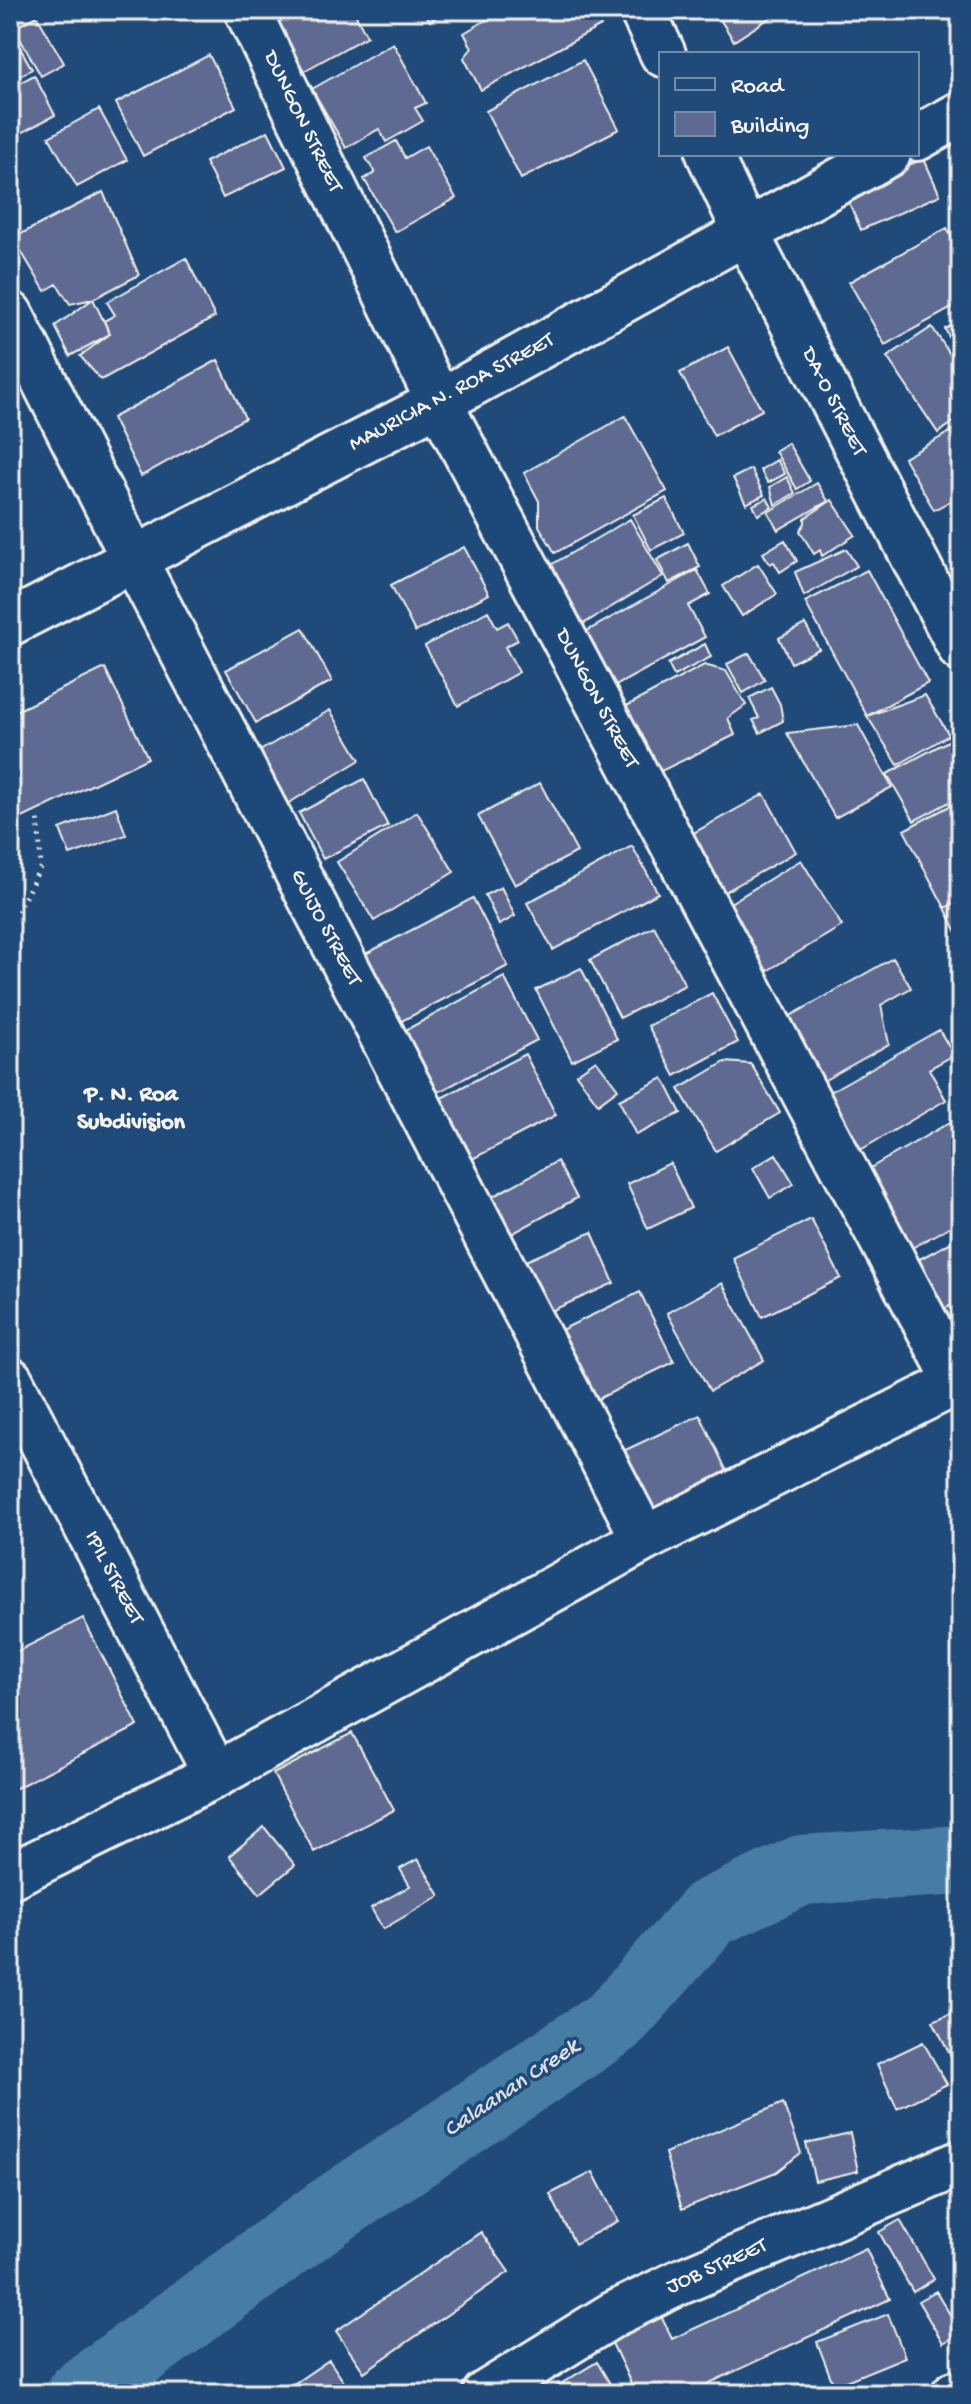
<svg xmlns="http://www.w3.org/2000/svg" width="971" height="2404" font-family="'Gochi Hand',sans-serif">
<rect width="100%" height="100%" fill="#1f4a7a"/>
<filter id="ink" filterUnits="userSpaceOnUse"><feTurbulence type="fractalNoise" baseFrequency=".0125" numOctaves="2"/><feDisplacementMap in="SourceGraphic" scale="16" xChannelSelector="R" yChannelSelector="G"/><feConvolveMatrix kernelMatrix="1 2 1 2 8 2 1 2 1" color-interpolation-filters="sRGB"/></filter>
<g filter="url(#ink)">
<g fill="none" stroke-linecap="round" stroke-linejoin="round">
<path stroke="#477ca4" stroke-width="70" d="M 81,2394 L 325,2215 L 614,2021 L 710,1913 L 802,1870 L 961,1860"/>
</g>
<path fill="#5f6a92" stroke="#f4f1e8" stroke-width="2" d="M 291,10 L 353,10 L 367,36 L 304,71 L 275,20 Z
M 423,10 L 447,10 L 430,21 Z
M 503,10 L 558,10 L 563,17 L 576,10 L 593,10 L 601,26 L 481,90 L 464,58 L 472,48 L 464,33 Z
M 714,10 L 782,10 L 734,41 Z
M 37,16 L 64,63 L 41,76 L 14,28 Z
M 10,30 L 32,69 L 10,82 Z
M 393,43 L 426,103 L 415,108 L 423,121 L 386,142 L 379,129 L 346,148 L 312,89 Z
M 209,55 L 236,107 L 143,156 L 116,103 Z
M 583,60 L 619,129 L 521,179 L 486,111 Z
M 34,75 L 55,115 L 10,139 L 10,88 Z
M 99,109 L 127,160 L 77,187 L 49,137 Z
M 268,131 L 286,167 L 223,198 L 205,162 Z
M 396,141 L 405,158 L 426,146 L 456,198 L 395,232 L 364,179 L 375,173 L 366,158 Z
M 924,159 L 940,195 L 861,230 L 845,194 L 872,179 Z
M 103,192 L 139,275 L 93,299 L 70,304 L 57,284 L 45,291 L 13,238 Z
M 947,228 L 961,254 L 961,303 L 885,345 L 849,282 Z
M 186,258 L 215,317 L 101,380 L 80,356 L 110,334 L 104,321 L 115,315 L 107,302 Z
M 93,299 L 110,334 L 70,356 L 55,326 Z
M 961,321 L 961,361 L 945,329 Z
M 932,327 L 961,371 L 961,417 L 938,433 L 887,357 Z
M 728,347 L 762,410 L 714,436 L 680,373 Z
M 218,360 L 245,418 L 141,476 L 112,418 Z
M 625,416 L 667,491 L 555,553 L 539,526 L 539,501 L 524,473 Z
M 961,426 L 961,495 L 934,510 L 904,458 Z
M 788,443 L 810,481 L 797,489 L 775,451 Z
M 777,460 L 785,474 L 768,483 L 760,470 Z
M 751,469 L 764,495 L 746,504 L 733,478 Z
M 787,477 L 795,493 L 775,505 L 770,487 Z
M 817,483 L 828,501 L 778,530 L 768,512 Z
M 666,498 L 684,533 L 651,550 L 633,515 Z
M 767,498 L 772,507 L 758,515 L 753,505 Z
M 832,500 L 855,535 L 822,556 L 820,550 L 814,554 L 800,531 L 805,523 L 805,518 Z
M 630,519 L 663,576 L 583,624 L 549,566 Z
M 785,540 L 797,561 L 780,572 L 774,562 L 770,564 L 763,553 Z
M 688,543 L 700,567 L 669,583 L 657,560 Z
M 464,547 L 489,594 L 415,632 L 391,585 Z
M 846,549 L 857,566 L 804,596 L 795,572 Z
M 758,564 L 777,594 L 742,616 L 723,586 Z
M 697,570 L 710,594 L 688,606 L 705,637 L 610,689 L 580,635 Z
M 867,570 L 928,683 L 867,716 L 805,602 Z
M 488,611 L 497,628 L 508,622 L 518,640 L 505,647 L 519,672 L 458,706 L 425,646 Z
M 805,624 L 819,649 L 791,663 L 779,638 Z
M 303,628 L 332,681 L 256,723 L 226,670 Z
M 705,644 L 711,657 L 674,676 L 668,664 Z
M 749,653 L 765,680 L 743,693 L 727,664 Z
M 704,665 L 726,671 L 746,705 L 728,718 L 735,735 L 655,774 L 619,710 Z
M 105,668 L 148,758 L 10,824 L 10,714 Z
M 771,687 L 780,704 L 783,721 L 760,733 L 753,720 L 759,718 L 749,698 Z
M 925,695 L 949,735 L 898,765 L 867,716 Z
M 330,710 L 360,760 L 284,806 L 253,755 Z
M 858,725 L 892,787 L 835,818 L 787,733 Z
M 961,734 L 961,796 L 914,821 L 887,774 Z
M 364,779 L 388,826 L 323,859 L 299,813 Z
M 540,783 L 577,852 L 515,885 L 478,816 Z
M 764,794 L 796,852 L 723,893 L 690,835 Z
M 961,800 L 961,900 L 945,908 L 904,830 Z
M 116,807 L 126,835 L 70,855 L 60,829 Z
M 417,812 L 454,872 L 374,921 L 337,862 Z
M 632,846 L 658,893 L 553,950 L 527,903 Z
M 801,860 L 842,926 L 767,971 L 727,905 Z
M 501,887 L 515,916 L 499,925 L 485,895 Z
M 473,898 L 508,966 L 390,1027 L 354,960 Z
M 961,900 L 961,940 L 945,908 Z
M 654,926 L 685,985 L 620,1018 L 590,960 Z
M 893,958 L 911,988 L 881,1005 L 889,1044 L 809,1089 L 773,1026 Z
M 581,968 L 617,1039 L 572,1061 L 536,990 Z
M 504,977 L 537,1040 L 437,1093 L 404,1031 Z
M 712,993 L 738,1042 L 675,1076 L 648,1026 Z
M 939,1030 L 954,1055 L 929,1069 L 946,1100 L 857,1152 L 824,1095 Z
M 525,1054 L 556,1115 L 461,1165 L 430,1104 Z
M 596,1060 L 618,1089 L 598,1104 L 576,1074 Z
M 725,1062 L 751,1064 L 780,1113 L 716,1151 L 679,1089 Z
M 663,1078 L 681,1113 L 636,1135 L 619,1100 Z
M 961,1116 L 961,1220 L 903,1253 L 858,1175 Z
M 776,1154 L 794,1184 L 770,1198 L 753,1168 Z
M 557,1161 L 577,1198 L 510,1235 L 490,1198 Z
M 670,1163 L 691,1208 L 648,1229 L 627,1184 Z
M 811,1219 L 841,1278 L 762,1317 L 733,1258 Z
M 592,1232 L 614,1283 L 544,1314 L 521,1263 Z
M 961,1237 L 961,1300 L 939,1312 L 912,1263 Z
M 722,1283 L 764,1360 L 710,1391 L 667,1313 Z
M 640,1292 L 674,1362 L 594,1401 L 559,1331 Z
M 700,1415 L 731,1480 L 652,1517 L 621,1452 Z
M 83,1618 L 138,1726 L 10,1791 L 10,1655 Z
M 352,1733 L 394,1810 L 314,1852 L 273,1774 Z
M 264,1827 L 295,1865 L 260,1894 L 229,1856 Z
M 418,1859 L 440,1896 L 383,1929 L 371,1908 L 410,1886 L 400,1869 Z
M 961,2009 L 961,2061 L 955,2064 L 933,2021 Z
M 923,2042 L 947,2084 L 897,2109 L 877,2064 Z
M 783,2103 L 801,2153 L 776,2172 L 682,2209 L 665,2153 Z
M 850,2133 L 858,2171 L 815,2181 L 806,2143 Z
M 593,2172 L 618,2221 L 575,2244 L 550,2194 Z
M 900,2220 L 934,2279 L 913,2292 L 879,2232 Z
M 481,2232 L 509,2272 L 364,2372 L 336,2331 Z
M 866,2249 L 890,2299 L 686,2394 L 636,2394 L 610,2339 L 661,2316 L 672,2339 Z
M 936,2291 L 961,2333 L 943,2343 L 918,2301 Z
M 888,2314 L 905,2357 L 834,2386 L 817,2342 Z
M 329,2360 L 352,2394 L 279,2394 Z
M 597,2362 L 616,2394 L 544,2394 Z"/>
<g fill="none" stroke-linecap="round" stroke-linejoin="round">
<g stroke="#f4f1e8" stroke-width="50">
<path id="minor" d="M 247,10 L 439,402 L 957,1382
M 642,10 L 663,54
M 917,138 L 961,114
M 709,154 L 746,233 L 961,649
M 10,314 L 134,559 L 644,1539
M 10,623 L 439,402 L 888,154
M 10,1380 L 216,1775
M 10,1876 L 216,1775 L 644,1539 L 961,1380
M 485,2394 L 614,2314 L 680,2282 L 961,2163
M 954,2394 L 961,2392"/>
</g>
<path stroke="#f4f1e8" stroke-width="5" stroke-dasharray="2 6" stroke-linecap="butt" d="M 10,926 L 41,866 L 38,814"/>
<use href="#minor" stroke="#1f4a7a" stroke-width="44"/>
</g>
</g>
<g text-anchor="middle" dominant-baseline="central" stroke-width="7" stroke-linejoin="round" paint-order="stroke">
<g font-size="22" fill="#f4f1e8" stroke="#1f4a7a">
<text transform="translate(302 122) rotate(64)">DUNGON STREET</text>
<text transform="translate(452 393) rotate(-28)">MAURICIA N. ROA STREET</text>
<text transform="translate(833 402) rotate(63)">DA-O STREET</text>
<text transform="translate(596 699) rotate(62)">DUNGON STREET</text>
<text transform="translate(325 928) rotate(62)">GUIJO STREET</text>
<text transform="translate(113 1578) rotate(62)">IPIL STREET</text>
<text transform="translate(717 2267) rotate(-24)">JOB STREET</text>
</g>
<g font-size="24" font-weight="bold" fill="#f4f1e8" stroke="#1f4a7a">
<text x="131" y="1095">P. N. Roa<tspan x="131" dy="28">Subdivision</tspan></text>
</g>
<g font-size="24" font-style="italic" fill="#dadfde" stroke="#1f4a7a">
<text transform="translate(512 2089) rotate(-34)">Calaanan Creek</text>
</g>
</g>
<rect width="971" height="2404" fill="none" stroke="#1f4a7a" stroke-width="40"/>
<rect x="20" y="20" width="931" height="2364" fill="none" stroke="#f4f1e8" stroke-width="3" filter="url(#ink)"/>
<rect x="659" y="52" width="260" height="104" fill="#1f4a7a" stroke="#748da6" stroke-width="2"/>
<rect x="675" y="78" width="40" height="12" fill="#1f4a7a" stroke="#748da6" stroke-width="2"/>
<text x="731" y="92" font-size="24" fill="#f4f1e8">Road</text>
<rect x="675" y="112" width="40" height="24" fill="#5f6a92" stroke="#748da6" stroke-width="2"/>
<text x="731" y="132" font-size="24" fill="#f4f1e8">Building</text>
</svg>
